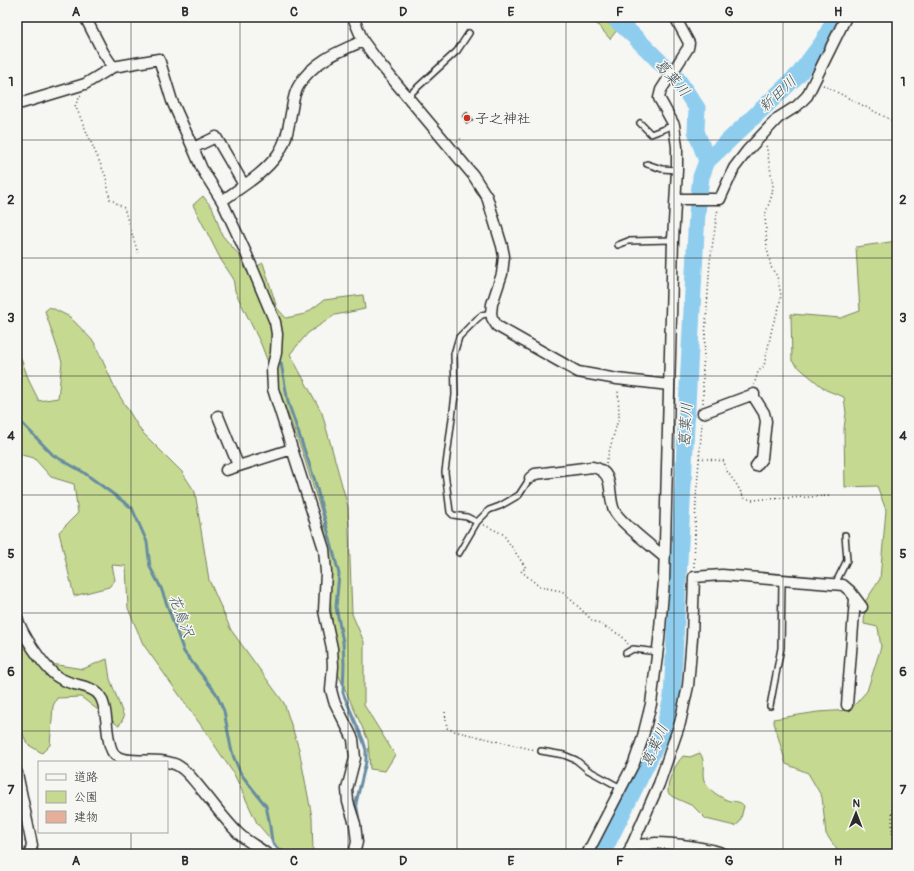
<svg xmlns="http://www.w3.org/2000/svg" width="914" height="871" font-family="Pangolin,'Klee One',sans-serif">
<rect width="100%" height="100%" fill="#f6f6f2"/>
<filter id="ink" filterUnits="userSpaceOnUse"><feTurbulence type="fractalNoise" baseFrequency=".025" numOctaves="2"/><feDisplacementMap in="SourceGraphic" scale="8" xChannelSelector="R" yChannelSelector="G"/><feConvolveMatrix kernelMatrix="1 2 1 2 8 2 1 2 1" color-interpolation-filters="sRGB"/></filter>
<g filter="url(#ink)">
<path fill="#c5da90" stroke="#78825e" d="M 586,17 L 625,17 L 625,20 L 610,39 L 597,24 Z
M 203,196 L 213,209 L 222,235 L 239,255 L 247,272 L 263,263 L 277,308 L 286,318 L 305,314 L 324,300 L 363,295 L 365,309 L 335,315 L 308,333 L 290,354 L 322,413 L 348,507 L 352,614 L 364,642 L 364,705 L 395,755 L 385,771 L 370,769 L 368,740 L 338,674 L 331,609 L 324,521 L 302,451 L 261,344 L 235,291 L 233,278 L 221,260 L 193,205 Z
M 897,241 L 897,854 L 840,854 L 826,834 L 822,797 L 808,773 L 786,764 L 773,719 L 818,712 L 850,710 L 867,691 L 881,647 L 878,627 L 864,624 L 865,602 L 880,579 L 886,510 L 877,486 L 845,487 L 844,429 L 846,413 L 844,397 L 826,390 L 803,371 L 792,361 L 791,314 L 841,318 L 860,311 L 856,247 Z
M 50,307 L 70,317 L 94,342 L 116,390 L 141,431 L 182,472 L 195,492 L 209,580 L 231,630 L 284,703 L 299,749 L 312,817 L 313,854 L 283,854 L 257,823 L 234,774 L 205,731 L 143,644 L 128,608 L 126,566 L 112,565 L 115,580 L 109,587 L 74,596 L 59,532 L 78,513 L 74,484 L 51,477 L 34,458 L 17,454 L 17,348 L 30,383 L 39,401 L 58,398 L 62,362 L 45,311 Z
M 17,627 L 45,663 L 83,669 L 107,659 L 110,679 L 124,717 L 119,726 L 81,697 L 57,698 L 53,706 L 50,745 L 42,753 L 27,744 L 17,719 Z
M 700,753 C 707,764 700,772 705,783 C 709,790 722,799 730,801 C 737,802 740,801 744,806 L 740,822 L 735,826 L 706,819 L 693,806 L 673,797 L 668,793 C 667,780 675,765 683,756 L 690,757 Z"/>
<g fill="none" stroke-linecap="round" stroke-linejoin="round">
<path stroke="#678ca1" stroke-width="3" d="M 281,363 L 288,402 L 315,481 L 339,574 L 336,607 L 343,642 L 344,664 L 343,693 L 363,740 L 366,750 L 366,762 L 356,803 L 360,826
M 17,416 L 19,420 L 53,455 L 83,472 L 132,508 L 147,542 L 150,567 L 161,588 L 184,652 L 216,693 L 224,711 L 231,748 L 234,758 L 241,774 L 266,806 L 269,820 L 272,841 L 277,848 L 288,854
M 360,854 L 360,848"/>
<path stroke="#8fcdef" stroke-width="17" d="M 707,161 L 799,74 L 823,42 L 836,17
M 602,854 L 664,729 L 672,697 L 697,213 L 701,177 L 707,161 L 696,131 L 697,108 L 678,80 L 635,37 L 613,17"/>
</g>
<path fill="#e5af9b" stroke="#2b2b2b" d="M 467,112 L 473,120 L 467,124 L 462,116 Z"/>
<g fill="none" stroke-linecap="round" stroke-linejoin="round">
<g stroke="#2b2b2b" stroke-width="8">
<path id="service" d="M 407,97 L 457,51 L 469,33
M 640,123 L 651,134 L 674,125
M 647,164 L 662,169 L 677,170
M 618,245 L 628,241 L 673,240
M 477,522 L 467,517 L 453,515 L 450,512 L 445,472 L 455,395 L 454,354 L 459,337 L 477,319 L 482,315 L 491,313
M 459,553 L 477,522 L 489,510 L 500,506 L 519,495 L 530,478
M 835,584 L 847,560 L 845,535
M 626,653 L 633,649 L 658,652
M 770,706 L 781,648 L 782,580
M 541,751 L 564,755 L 576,760 L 588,770 L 621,788"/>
</g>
<g stroke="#2b2b2b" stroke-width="13">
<path id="minor" d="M 85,17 L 103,52 L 113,67 L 159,59 L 172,101 L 193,148 L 202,169 L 222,201 L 246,253 L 275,322 L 277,334 L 276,353 L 272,369 L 273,389 L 324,549 L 326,572 L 324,611 L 332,648 L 333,666 L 331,690 L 334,701 L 353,739 L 355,758 L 347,789 L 348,802 L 355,824 L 357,842 L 354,854
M 353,17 L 363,41 L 380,64 L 473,175 L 487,197 L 502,246 L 504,256 L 502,274 L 492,304 L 491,313 L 492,318 L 497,326 L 578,372 L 617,379 L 669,385
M 22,103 L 85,84 L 113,67
M 193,148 L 216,137 L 244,185
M 676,199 L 720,199 L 734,168 L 747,151 L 778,118 L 797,106 L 807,96 L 846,17
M 222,201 C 241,187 264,174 278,154 C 287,141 289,124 292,108 C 293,101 295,91 299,85 C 313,61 340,51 363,41
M 703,413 L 754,394 L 754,397 L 764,413 L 766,421 L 762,458 L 756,466
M 218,416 L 238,465
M 226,470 L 292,449
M 530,478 L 535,474 L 592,467 C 616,471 607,494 614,510 C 618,521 654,548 664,557
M 17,617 C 21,633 42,664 55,675 C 58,678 64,680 68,682 C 78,686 92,686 99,695 C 110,708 104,745 115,755 C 127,766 163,755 180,767 C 188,772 194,781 201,789 C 213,803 224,819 238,833 C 246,841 258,847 267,854
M 847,705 L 855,599
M 17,773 L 32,845 L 30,854
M 631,846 C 640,845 648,844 656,843 C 671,843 711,848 724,854
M 587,854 L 634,763 L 642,740 L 651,704 L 659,640 L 664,581 L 673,240 L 677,170 L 677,147 L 674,125 L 659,98 L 661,90 L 688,48 L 689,43 L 675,17
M 628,854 L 659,784 L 680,723 L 688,686 L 692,638 L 694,577 L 722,575 L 843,585 L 850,591 L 862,607"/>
</g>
<path stroke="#2b2b2b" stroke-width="1.5" stroke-dasharray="1 3" stroke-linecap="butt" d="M 823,85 L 897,123
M 81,95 L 75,105 L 106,177 L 110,199 L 124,208 L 138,253
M 457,142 L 463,137
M 754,385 L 758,372 L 764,366 L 773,324 L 779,308 L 781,295 L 777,276 L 771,267 L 767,248 L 765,215 L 772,195 L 773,185 L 766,144
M 703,403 L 703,369 L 710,261 L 718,208
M 699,458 L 724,461 L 726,470 L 737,485 L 744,498 L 753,500 L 765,499 L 831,496
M 606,463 L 619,416 L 618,389
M 484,525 L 503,534 L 526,568 L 521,571 L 540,587 L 562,591 L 592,620 L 622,636 L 628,644
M 694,567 L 696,499 L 702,423
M 445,712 L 447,728 L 454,731 L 535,750
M 510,854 L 519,852 L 524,854
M 893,854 C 891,815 893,776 897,737"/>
<use href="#service" stroke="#f6f6f2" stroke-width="5"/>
<use href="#minor" stroke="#f6f6f2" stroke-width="10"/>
</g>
</g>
<path fill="none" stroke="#2b2b2b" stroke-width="1" stroke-opacity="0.55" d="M 131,17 L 131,762M 240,17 L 240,854M 348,17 L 348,854M 457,17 L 457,854M 566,17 L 566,854M 674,17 L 674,854M 783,17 L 783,854M 17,140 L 897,140M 17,258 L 897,258M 17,376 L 897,376M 17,495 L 897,495M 17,613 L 897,613M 17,731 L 897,731M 131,832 L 131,854"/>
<circle fill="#c8321e" stroke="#f6f6f2" stroke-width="1.5" cx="467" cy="118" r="4"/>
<g text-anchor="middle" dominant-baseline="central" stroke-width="3" stroke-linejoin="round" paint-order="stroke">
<g font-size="14" fill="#2b2b2b" stroke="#f6f6f2" text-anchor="start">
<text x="475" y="118">子之神社</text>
</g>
<g font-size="15" font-style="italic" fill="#44545c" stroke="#f6f6f2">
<text transform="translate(672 78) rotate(49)">葛葉川</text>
<text transform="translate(778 94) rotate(-43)">新田川</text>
<text transform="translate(686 425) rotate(-87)">葛葉川</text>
<text transform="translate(181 616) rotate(69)">花鳥沢</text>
<text transform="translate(655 746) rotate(-66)">葛葉川</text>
</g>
</g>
<rect width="914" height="871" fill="none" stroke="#f6f6f2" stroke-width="44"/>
<rect x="38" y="761" width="130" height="72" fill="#f6f6f2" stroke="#a5a5a2"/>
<rect x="46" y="774" width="20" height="6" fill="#f6f6f2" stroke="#a5a5a2"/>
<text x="74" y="781" font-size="12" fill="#2b2b2b">道路</text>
<rect x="46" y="791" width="20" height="12" fill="#c5da90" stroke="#a5a5a2"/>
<text x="74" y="801" font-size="12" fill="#2b2b2b">公園</text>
<rect x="46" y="811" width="20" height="12" fill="#e5af9b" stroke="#a5a5a2"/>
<text x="74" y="821" font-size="12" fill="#2b2b2b">建物</text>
<g transform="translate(856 813) rotate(1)" stroke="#f6f6f2" stroke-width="3" paint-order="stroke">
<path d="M0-3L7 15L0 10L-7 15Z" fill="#2b2b2b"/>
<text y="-6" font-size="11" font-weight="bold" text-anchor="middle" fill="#2b2b2b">N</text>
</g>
<rect x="22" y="22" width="870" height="827" fill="none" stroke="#2b2b2b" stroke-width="1.5"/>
<g font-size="13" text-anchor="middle" font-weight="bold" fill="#2b2b2b">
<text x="76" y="16">A</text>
<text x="185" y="16">B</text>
<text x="294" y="16">C</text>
<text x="403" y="16">D</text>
<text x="511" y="16">E</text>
<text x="620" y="16">F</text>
<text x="729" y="16">G</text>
<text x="838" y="16">H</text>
<text x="11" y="86">1</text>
<text x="903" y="86">1</text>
<text x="11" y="204">2</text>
<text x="903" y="204">2</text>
<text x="11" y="322">3</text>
<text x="903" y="322">3</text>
<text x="11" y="440">4</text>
<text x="903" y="440">4</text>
<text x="11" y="558">5</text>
<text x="903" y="558">5</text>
<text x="11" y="676">6</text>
<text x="903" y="676">6</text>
<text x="11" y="794">7</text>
<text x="903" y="794">7</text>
<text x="76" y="865">A</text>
<text x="185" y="865">B</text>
<text x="294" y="865">C</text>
<text x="403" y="865">D</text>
<text x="511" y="865">E</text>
<text x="620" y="865">F</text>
<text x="729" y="865">G</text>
<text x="838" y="865">H</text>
</g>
</svg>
